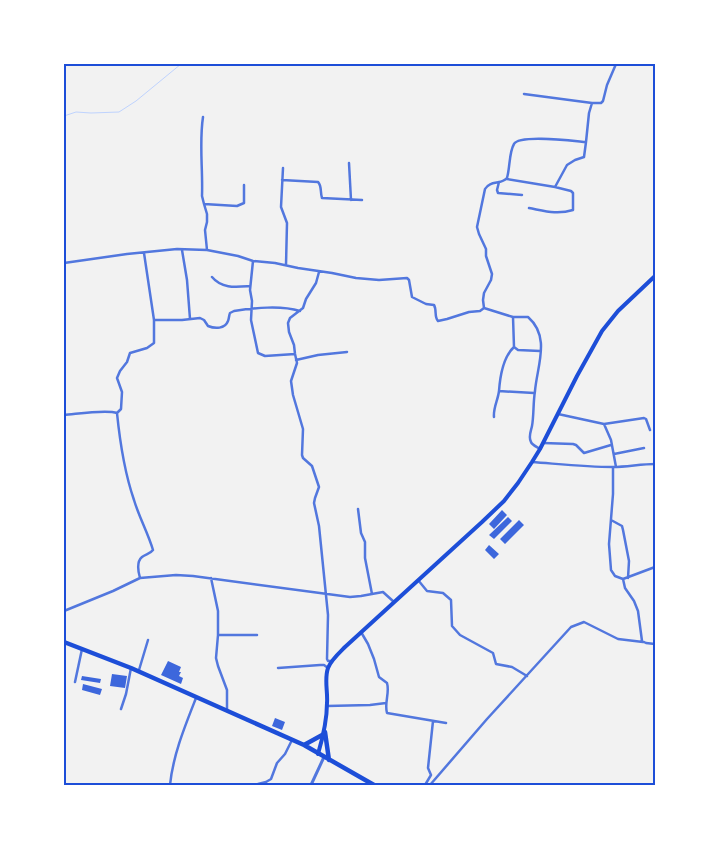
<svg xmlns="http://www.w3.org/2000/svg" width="719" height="849" font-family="'Archivo Narrow',sans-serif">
<rect width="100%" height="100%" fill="#f2f2f2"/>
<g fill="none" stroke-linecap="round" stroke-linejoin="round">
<path stroke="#bfd3fe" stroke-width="1" d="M 64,116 L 76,112 L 91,113 L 119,112 L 136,101 L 181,64"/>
</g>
<path fill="#3d67dc" d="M 502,510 L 507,515 L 494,529 L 489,524 Z
M 508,517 L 512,521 L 494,539 L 489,535 Z
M 519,520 L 524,525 L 505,544 L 500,539 Z
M 489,545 L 499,554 L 494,559 L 485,550 Z
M 168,661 L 181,667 L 179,672 L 181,672 L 179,676 L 183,678 L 181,684 L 161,675 Z
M 112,674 L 127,676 L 125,688 L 110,686 Z
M 82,676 L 101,679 L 100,683 L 81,680 Z
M 83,684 L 102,689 L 100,695 L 82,690 Z
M 275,718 L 285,722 L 282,730 L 272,726 Z"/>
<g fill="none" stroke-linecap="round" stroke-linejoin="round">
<path stroke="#5277de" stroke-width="2.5" d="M 524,94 L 592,103
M 203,117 C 199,143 203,169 202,196 L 204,204 L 207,214 L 207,222 L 205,230 L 207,250
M 349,163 L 351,200
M 283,168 L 281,207 L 287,223 L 286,265
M 507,179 L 555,187 L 571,191 L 573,193 L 573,210 C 557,215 545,211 529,208
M 282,180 L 318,182 C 322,186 320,192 322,198 L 362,200
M 499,182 L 497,190 L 498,193 L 522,195
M 555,187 L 567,165 L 575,160 L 584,157 L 586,142
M 204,204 L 237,206 L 244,203 L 244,185
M 182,250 L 187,280 L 190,319
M 144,253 L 154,320 L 182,320 L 200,318 L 204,320 L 208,326 C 215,329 225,329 228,321 C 229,319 229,315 230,313 L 234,311 C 255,308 280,305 300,311
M 253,261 L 250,290 L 252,301 L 251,320 L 258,353 L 265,356 L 295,354
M 64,263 L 127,254 L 177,249 L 207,250 L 238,256 L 253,261 L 275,263 L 298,268 L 332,273 L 356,278 L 379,280 L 407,278 L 409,280 L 412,297 L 426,304 L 434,305 C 437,310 434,317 438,321 L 447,319 L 469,312 L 480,311 L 484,308 L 513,317 L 528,317 C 551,337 537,366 535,391 C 533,403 534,415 532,426 C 531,431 528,437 531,442 C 532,445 537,447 540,449
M 319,272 L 316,283 L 306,299 L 303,308 L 290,318 L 288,323 L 289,332 L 294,345 L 295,354 L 297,363 L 291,381 L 293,395 L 303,429 L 302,455 L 303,458 L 312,466 L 319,487 L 315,498 L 314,503 L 319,526 L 328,615 L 327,659 L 328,661 L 332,661
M 212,277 C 222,289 236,287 250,286
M 484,308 L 483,300 L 484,293 L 491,280 L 492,274 L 486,256 L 486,249 L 479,234 L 477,227 L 485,189 C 490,180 501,185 507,178 C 510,168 509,152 514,144 C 519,134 574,141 586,142 L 589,113 L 592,103 L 601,103 L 603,101 L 607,85 L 616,64
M 513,317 L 514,347 L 518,350 L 540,351
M 296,360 L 318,355 L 347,352
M 499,391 C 500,377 503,357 514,347
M 117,413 L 121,409 L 122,392 L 117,378 L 120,371 L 127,362 L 130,353 L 147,348 L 154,343 L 154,320
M 558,414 L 604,424 L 611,440 L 616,467
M 64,415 C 77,414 106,409 117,413 C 120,443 124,471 134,500 C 139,517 148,533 153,550 C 150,554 146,554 142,557 C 136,562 138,571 140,578
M 494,417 C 493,408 498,400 499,391 L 534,393
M 604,424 L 644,418 L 646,419 L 650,430
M 543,443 L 573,444 L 576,445 L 584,453 L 611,445
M 614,454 L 644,448
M 532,462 C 559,464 586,467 613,467 C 627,467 641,464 655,464
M 613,467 L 613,494 L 609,544 L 611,570 L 615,576 L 623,579 L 625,588 L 634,601 L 638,611 L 642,641 L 646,643 L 655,644
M 358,509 L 361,533 L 365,542 L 365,558 L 372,594
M 611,520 L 622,526 L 623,530 L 629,561 L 628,578
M 211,578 L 218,611 L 218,635 L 216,658 L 218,666 L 227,690 L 227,711
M 623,579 L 655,567
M 418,580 L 427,591 L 443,593 L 451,600 L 452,626 L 460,635 L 493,653 L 496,664 L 512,667 L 527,676
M 64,611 L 113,591 L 140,578 L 176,575 L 193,576 L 350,597 L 361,596 L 383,592 L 394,602
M 361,632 L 368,644 L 374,659 L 379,677 L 387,683 C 390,693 384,703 387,713 L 446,723
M 218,635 L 257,635
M 278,668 L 320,665 L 324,665 L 328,668
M 139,670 L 148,640
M 75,682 L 82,649
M 327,706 L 370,705 L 386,703
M 121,709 L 126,694 L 131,668
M 258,784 L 266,782 L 271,779 L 277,763 L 285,754 L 292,740
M 170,785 C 173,755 185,726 196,698
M 425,785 L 431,775 L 428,768 L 433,721
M 430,785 L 487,719 L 571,627 L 584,622 L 618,639 L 643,642"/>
<path stroke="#5277de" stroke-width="3" d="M 311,785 L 324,757"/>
<path stroke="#1d4ed8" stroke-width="4" d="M 318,754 C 323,737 327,721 327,703 C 328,692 324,679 328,668 C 331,660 339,653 345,647 L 482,522 L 504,501 L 518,483 L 532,462 L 540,449 L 577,376 L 602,331 L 618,311 L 655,276"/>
<path stroke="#1d4ed8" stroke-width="4.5" d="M 64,642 L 131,668 L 304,745 L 374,785
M 325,732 L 329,760
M 304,745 L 324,734"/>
</g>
<rect width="719" height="849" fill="none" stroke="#ffffff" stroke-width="130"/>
<rect x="65" y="65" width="589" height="719" fill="none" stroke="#1d4ed8" stroke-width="2"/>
</svg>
